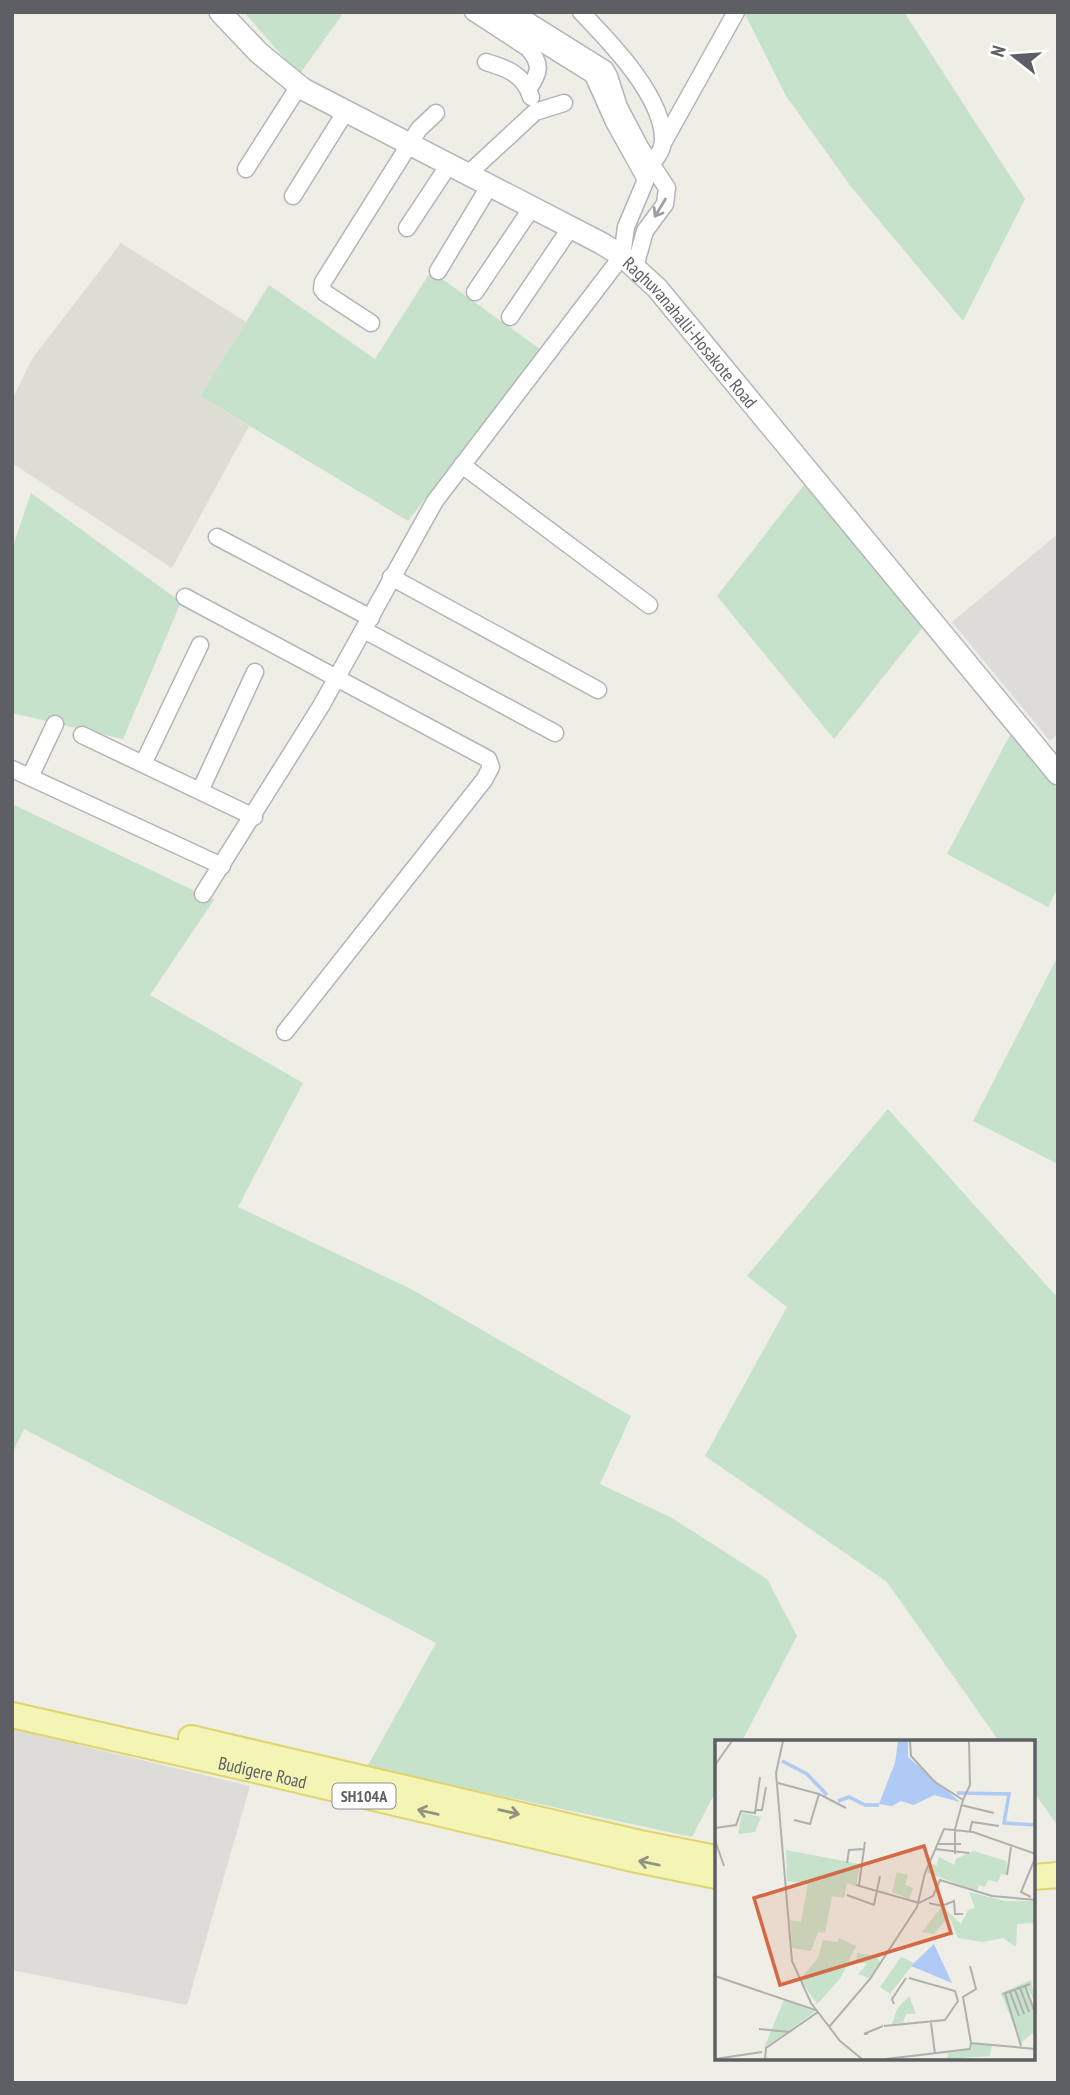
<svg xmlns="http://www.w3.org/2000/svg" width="1070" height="2095" font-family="'PT Sans Narrow',sans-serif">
<rect width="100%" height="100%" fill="#eeede6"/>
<path fill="#dddcd8" d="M 1058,534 L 1058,734 L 1050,741 L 952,622 Z
M 12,1729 L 250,1786 L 187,2005 L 12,1970 Z"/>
<path fill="#ddddd4" d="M 121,243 L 246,322 L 200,396 L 249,426 L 172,568 L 12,463 L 12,400 L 32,359 Z"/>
<path fill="#c6e2cb" d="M 244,12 L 344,12 L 299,75 Z
M 744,12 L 904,12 L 1025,199 L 963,321 L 852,188 L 786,96 Z
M 431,271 L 540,349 L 408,521 L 200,396 L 269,285 L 375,359 Z
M 804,485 L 923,627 L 834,739 L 717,596 Z
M 31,493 L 181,602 L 123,739 L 12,713 L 12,549 Z
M 1011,733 L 1058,790 L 1058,888 L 1048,907 L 947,854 Z
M 12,804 L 214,900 L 150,995 L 303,1083 L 238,1207 L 411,1289 L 631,1416 L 600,1484 L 672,1518 L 767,1579 L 797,1636 L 742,1741 L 716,1742 L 716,1791 L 692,1837 L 367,1767 L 436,1643 L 24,1429 L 12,1454 Z
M 1058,956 L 1058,1164 L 973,1121 Z
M 888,1109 L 1058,1298 L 1058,1826 L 1033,1791 L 1033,1742 L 999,1741 L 887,1582 L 705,1456 L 787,1307 L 747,1276 Z"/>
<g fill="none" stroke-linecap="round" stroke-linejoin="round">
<g stroke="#b3b4b9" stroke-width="19">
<path id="minor" d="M 473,12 L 528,48 C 542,64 540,73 528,89
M 514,12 L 605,69 L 609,76 L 619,107 L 640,147 L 667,188 L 665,204 L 645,231 L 635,267
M 581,12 C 610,42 665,98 663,142 C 662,153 653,162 646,170
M 486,62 C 506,68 524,74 531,97
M 663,143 L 736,12
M 246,169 L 299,86
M 467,175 L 535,112 L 564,103
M 293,196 L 346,111
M 407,228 L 448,166
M 438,271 L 490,185
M 475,292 L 533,206
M 510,317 L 571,227
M 371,323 L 325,293 L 322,289 L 323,282 L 419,129 L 436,113
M 462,465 L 649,605
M 217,537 L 371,618
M 391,577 L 598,690
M 185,597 L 488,759 L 491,767 L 484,780 L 285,1032
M 364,630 L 555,733
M 82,735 L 254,817
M 143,764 L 200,645
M 12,769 L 222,866
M 30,777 L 55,724
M 200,791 L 255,672
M 203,894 L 321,706 L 435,501 L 622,256 L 626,227 L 645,182 L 644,176 L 614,122 L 593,75 L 492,12"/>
</g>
<g stroke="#b4b6bb" stroke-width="24">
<g id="secondary">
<path id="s1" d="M 220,12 L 259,53 L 303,89 L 601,243 L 622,256 L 657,288 L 1058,774"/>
</g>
</g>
<g stroke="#e0d46d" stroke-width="28">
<g id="primary">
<path id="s2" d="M 12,1715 L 268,1773 L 637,1860 L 716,1876"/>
<path d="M 191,1738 L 640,1843 L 716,1858"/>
<path d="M 1033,1877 L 1058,1875"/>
</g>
</g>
<use href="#minor" stroke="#fff" stroke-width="16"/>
<use href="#secondary" stroke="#fff" stroke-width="21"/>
<use href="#primary" stroke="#f4f5b4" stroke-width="24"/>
</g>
<defs><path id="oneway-shaft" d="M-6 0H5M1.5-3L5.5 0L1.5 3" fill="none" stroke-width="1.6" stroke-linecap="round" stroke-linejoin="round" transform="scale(1.75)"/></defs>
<use stroke="#9e9fa2" href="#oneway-shaft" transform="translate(660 208) rotate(121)"/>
<g stroke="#929480">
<use href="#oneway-shaft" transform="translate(428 1812) rotate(-167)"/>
<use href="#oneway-shaft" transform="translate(509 1812) rotate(13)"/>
<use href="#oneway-shaft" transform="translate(649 1863) rotate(-168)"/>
</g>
<g text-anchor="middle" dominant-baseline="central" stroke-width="5" stroke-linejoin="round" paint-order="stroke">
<rect fill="#fff" stroke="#8e8f92" stroke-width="2" x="332.5" y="1783.5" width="63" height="25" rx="5"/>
<g font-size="16" font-weight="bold" fill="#5d5f64">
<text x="364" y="1796">SH104A</text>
</g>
<g font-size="18" fill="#5d5f64" stroke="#fff">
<text stroke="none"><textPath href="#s1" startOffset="576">Raghuvanahalli-Hosakote Road</textPath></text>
<text stroke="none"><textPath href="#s2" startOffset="257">Budigere Road</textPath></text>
</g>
</g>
<g transform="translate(715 1740)">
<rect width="320" height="320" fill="#eeede6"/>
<path d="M 27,73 L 46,77 L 40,92 L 23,94 ZM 71,110 L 145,124 L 141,146 L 132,143 L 129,158 L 117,156 L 110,193 L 103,192 L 96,211 L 77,208 L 75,180 L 86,182 L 93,144 L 72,141 ZM 258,111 L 291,121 L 292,135 L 286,134 L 283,142 L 273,140 L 270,147 L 264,145 L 262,151 L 211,132 L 216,124 L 222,125 L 224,117 L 239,125 L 241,119 ZM 182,132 L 193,135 L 190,145 L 198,148 L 194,159 L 177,152 ZM 254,152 L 290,161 L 320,161 L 320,183 L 302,184 L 301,207 L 288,198 L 267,202 L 243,198 L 234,176 L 219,194 L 207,192 L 227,166 L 246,184 L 253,170 L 260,168 ZM 124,198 L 141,206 L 125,239 L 102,264 L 85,239 L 103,218 L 108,200 L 122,202 ZM 142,213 L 161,216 L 165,222 L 154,238 L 143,234 L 152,224 L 141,222 ZM 186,217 L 199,223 L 175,254 L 165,247 ZM 316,240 L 320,262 L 311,246 L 320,269 L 320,291 L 306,303 L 286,253 ZM 194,256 L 201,274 L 191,274 L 188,283 L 177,284 L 182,269 ZM 69,260 L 100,272 L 49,308 ZM 257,304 L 277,304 L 275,316 L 232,319 L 233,313 L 257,310 Z" fill="#c6e2cb"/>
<path d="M 183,1 L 193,1 L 193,17 L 245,62 L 219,55 L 199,65 L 186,61 L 177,66 L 164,64 L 180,23 ZM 219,204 L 237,243 L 196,226 Z" fill="#afcaf4"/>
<path fill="none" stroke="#afcaf4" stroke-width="3.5" d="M 67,21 L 92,34 L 112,55M 242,53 L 294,54 L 289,83 L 321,85M 123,61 L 134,57 L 150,65 L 164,65"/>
<path fill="none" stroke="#b0b0ae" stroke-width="2" d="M 68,1 L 61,33 L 77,221 L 96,263 L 125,301 L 147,319M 195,1 L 196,16 L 220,42 L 248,60 L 240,89M 0,25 L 17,1M 63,43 L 104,54 L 95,84 L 79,80M 104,54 L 131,68M 248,60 L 255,45 L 254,1M 246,65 L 279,73M 41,70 L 47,70 L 51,47M 0,88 L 21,85 L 26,71 L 40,73 L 45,37M 240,89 L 240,114M 255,91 L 257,82 L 284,86M 0,100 L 9,126M 222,104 L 246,104M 220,109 L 254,113M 132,123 L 134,110 L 149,109M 292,135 L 296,107M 141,145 L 204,163 L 218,156 L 225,140 L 277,156 L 321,160M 144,145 L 150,102M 132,155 L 159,165 L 165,136M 316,157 L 306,152 L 321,116M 214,163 L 227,166 L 239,161 L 240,174 L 248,174M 255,226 L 261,249 L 248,257 L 256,303M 0,236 L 103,271M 310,246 L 319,270M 305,248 L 314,272M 300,250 L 309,274M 295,252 L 304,276M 290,253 L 306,306M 288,254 L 315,244M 179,264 L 177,259 L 191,238M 216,283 L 220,314M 169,286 L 230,280 L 243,261 L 240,251 L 194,238M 114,287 L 155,239 L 202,167 L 210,133 L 229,89 L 258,92 L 321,114M 44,289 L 74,292M 153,294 L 149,294 L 168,286M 0,319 L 47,312M 50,319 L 51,308 L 103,272M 171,319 L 255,309 L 256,303 L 321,309"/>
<path fill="#d46946" fill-opacity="0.15" stroke="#d46946" stroke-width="3.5" d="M 209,106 L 236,193 L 65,245 L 39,158 Z"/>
<rect width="320" height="320" fill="none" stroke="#5d5f64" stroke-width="3.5"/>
</g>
<rect width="1070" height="2095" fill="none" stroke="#5d5f64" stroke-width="28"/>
<g transform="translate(1014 56) rotate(287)" stroke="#ffffff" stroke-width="5" paint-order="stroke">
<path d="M0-5L12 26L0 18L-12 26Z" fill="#5d5f64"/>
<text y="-10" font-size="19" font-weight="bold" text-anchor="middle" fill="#5d5f64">N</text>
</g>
</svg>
